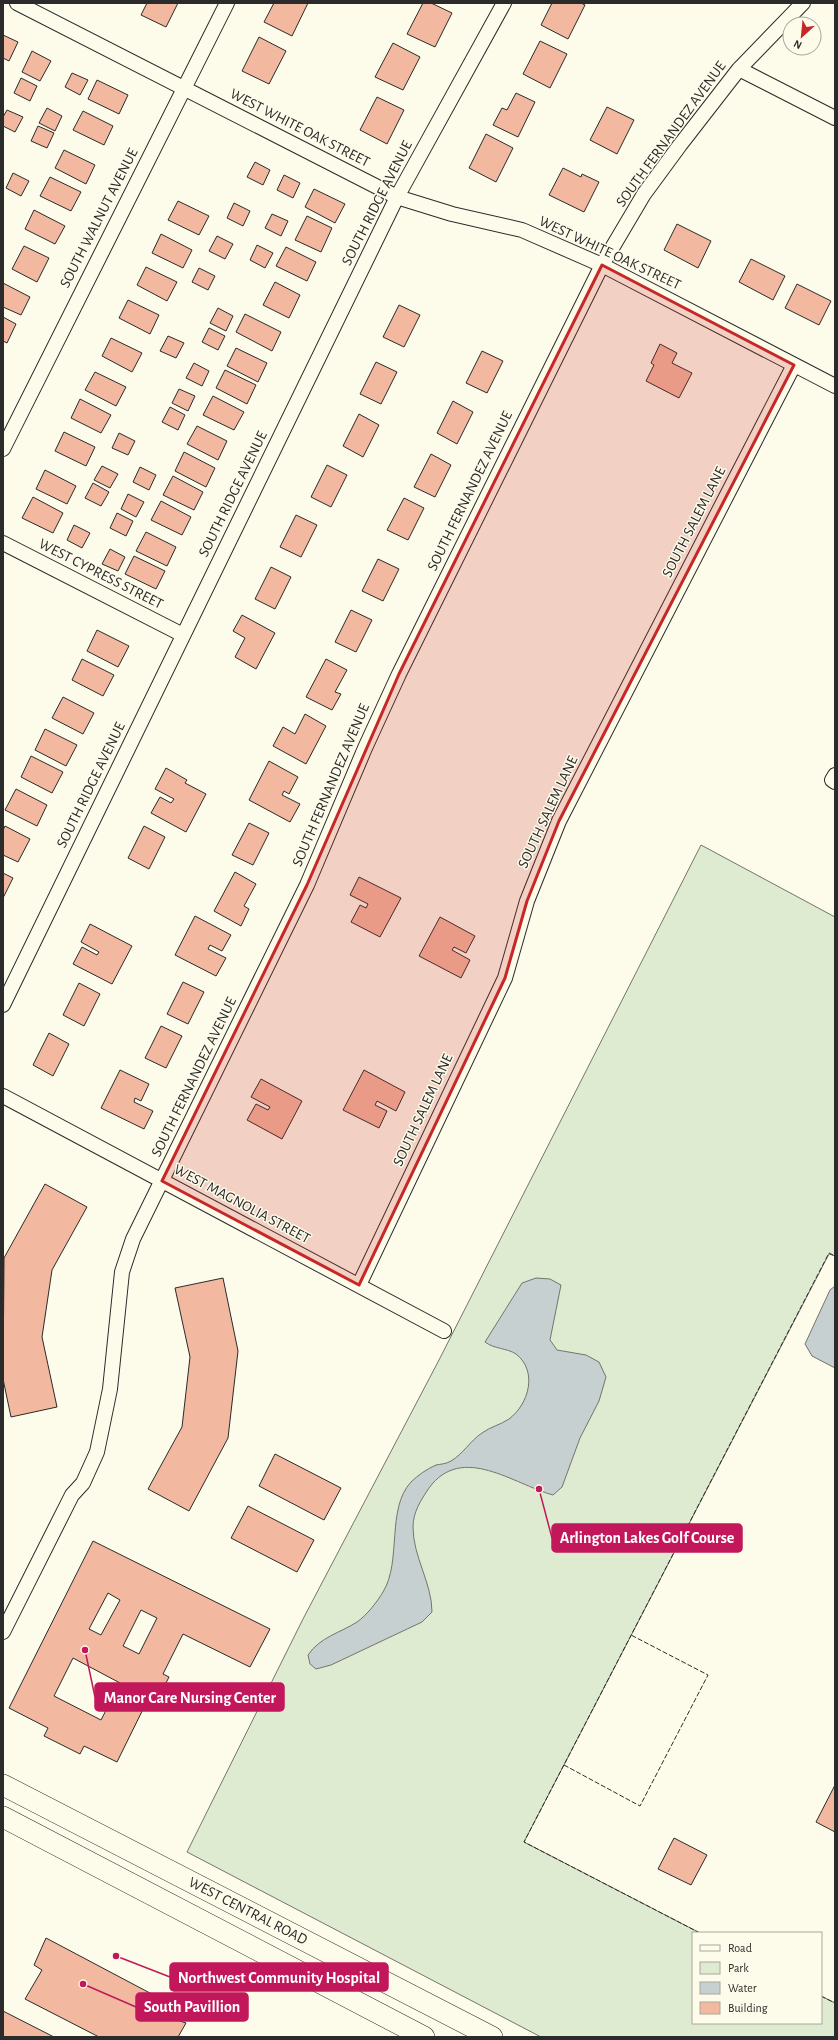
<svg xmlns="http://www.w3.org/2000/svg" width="838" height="2040" font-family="'Alegreya Sans',sans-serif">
<rect width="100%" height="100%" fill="#fdfbea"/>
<path fill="#deebd1" stroke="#74746e" d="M 701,845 L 835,917 L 835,1256 L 829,1254 L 524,1842 L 700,1933 L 693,1933 L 693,2023 L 821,2023 L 821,1996 L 835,2003 L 835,2037 L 541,2037 L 187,1852 L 303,1619 L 439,1360 Z"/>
<path fill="#c7d0d0" stroke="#74746e" d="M 536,1278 L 550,1279 L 561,1285 L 550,1340 L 557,1350 L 586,1355 L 599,1362 L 606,1377 L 599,1401 L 580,1438 L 562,1487 L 553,1495 C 513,1484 462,1443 429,1488 C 421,1500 413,1512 413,1527 C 413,1557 432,1583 432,1612 L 422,1622 L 331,1665 L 316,1669 L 310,1664 L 308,1655 C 320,1637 340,1633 357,1622 C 367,1615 377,1602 383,1592 C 402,1561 386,1509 411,1482 C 418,1475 427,1469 436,1465 C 441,1464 446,1464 451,1461 C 463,1454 470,1441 482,1433 C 490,1427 500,1425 509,1419 C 529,1404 538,1371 516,1354 C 507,1348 494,1349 485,1342 L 522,1283 Z
M 835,1286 L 835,1368 L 812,1356 L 805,1344 L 830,1290 Z"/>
<path fill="#f2b8a0" stroke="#2b2b2b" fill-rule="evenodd" d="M 147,3 L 178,3 L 166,27 L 141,15 Z
M 274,3 L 308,3 L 292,36 L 264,22 Z
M 423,3 L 431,3 L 452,13 L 435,47 L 407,34 Z
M 552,3 L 581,3 L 585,5 L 568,39 L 541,25 Z
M 3,35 L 18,42 L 9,61 L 3,58 Z
M 259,37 L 286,51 L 269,84 L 242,71 Z
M 540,41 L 567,54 L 550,88 L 523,74 Z
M 393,43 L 420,57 L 403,90 L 375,77 Z
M 32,51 L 51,61 L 40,81 L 22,72 Z
M 72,73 L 88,80 L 80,95 L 65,87 Z
M 21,78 L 37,86 L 30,101 L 14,93 Z
M 97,80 L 128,95 L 119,114 L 88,99 Z
M 516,93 L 535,102 L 518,137 L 493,125 L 502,108 L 507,110 Z
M 377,97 L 404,110 L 387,144 L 360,130 Z
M 607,107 L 634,120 L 617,154 L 590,140 Z
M 47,108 L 62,116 L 55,131 L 39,123 Z
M 7,110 L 23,117 L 15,132 L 3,126 L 3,117 Z
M 83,111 L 113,126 L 104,145 L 73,130 Z
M 38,126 L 54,133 L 47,148 L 31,141 Z
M 486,134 L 513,148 L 496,182 L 469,168 Z
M 64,150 L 95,165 L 86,184 L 55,168 Z
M 255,162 L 270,170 L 263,185 L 247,177 Z
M 563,168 L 581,177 L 582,174 L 599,182 L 584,212 L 549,195 Z
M 13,173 L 29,181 L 21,196 L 6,188 Z
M 284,175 L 300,183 L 293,198 L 277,190 Z
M 50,177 L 81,192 L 71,211 L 40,196 Z
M 314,189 L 345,204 L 335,223 L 305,207 Z
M 178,201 L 209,216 L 199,235 L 168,220 Z
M 234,203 L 250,211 L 243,226 L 227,218 Z
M 34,210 L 65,226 L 55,244 L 25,229 Z
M 272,214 L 288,221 L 281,236 L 265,228 Z
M 307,216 L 332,228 L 321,252 L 295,240 Z
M 677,224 L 711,241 L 698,268 L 664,250 Z
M 161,234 L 192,250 L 183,268 L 152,253 Z
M 217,236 L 233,244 L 225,259 L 209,251 Z
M 257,245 L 273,253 L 265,268 L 250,260 Z
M 24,246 L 49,258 L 37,282 L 12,269 Z
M 286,247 L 316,262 L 307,281 L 276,266 Z
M 751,259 L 785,276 L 773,300 L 739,282 Z
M 146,267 L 177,282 L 167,301 L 137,285 Z
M 199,268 L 215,276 L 208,290 L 192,282 Z
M 275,282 L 300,295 L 289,318 L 263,305 Z
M 3,283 L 30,297 L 21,315 L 3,307 Z
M 797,284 L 831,301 L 819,325 L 785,308 Z
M 128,300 L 159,315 L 150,334 L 119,318 Z
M 399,305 L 420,315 L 404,347 L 383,337 Z
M 218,308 L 233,316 L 226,331 L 210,323 Z
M 245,314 L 281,332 L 272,351 L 236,332 Z
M 3,317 L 16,324 L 7,343 L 3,341 Z
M 209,328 L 225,336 L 218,350 L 202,342 Z
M 168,336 L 184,343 L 176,358 L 160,351 Z
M 111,338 L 142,353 L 132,372 L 102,356 Z
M 660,344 L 677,353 L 672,363 L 692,373 L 679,398 L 646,381 L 654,365 L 651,363 Z
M 236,348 L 267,363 L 258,382 L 227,366 Z
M 482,351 L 503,361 L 487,393 L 466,383 Z
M 376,362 L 397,372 L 381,404 L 360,394 Z
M 194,363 L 209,371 L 202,386 L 186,378 Z
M 225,370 L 256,385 L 247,404 L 216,388 Z
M 95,372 L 126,387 L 116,406 L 85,390 Z
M 179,389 L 195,396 L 188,411 L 172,403 Z
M 213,396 L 244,412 L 234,430 L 203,415 Z
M 80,399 L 111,415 L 101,433 L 71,418 Z
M 453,401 L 473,412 L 457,444 L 437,433 Z
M 170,407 L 185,415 L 178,430 L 162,422 Z
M 359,414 L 379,425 L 363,457 L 343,446 Z
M 197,426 L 227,441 L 218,460 L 187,444 Z
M 64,432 L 95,447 L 86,466 L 55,451 Z
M 119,433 L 135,441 L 128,455 L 112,448 Z
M 184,452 L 215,468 L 206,487 L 175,471 Z
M 431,454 L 451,465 L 435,497 L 414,487 Z
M 327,465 L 347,475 L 331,507 L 311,497 Z
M 102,466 L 118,474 L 110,488 L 94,480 Z
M 140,467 L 156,475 L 149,490 L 133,482 Z
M 45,470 L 76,486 L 67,504 L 36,489 Z
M 173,476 L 203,492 L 194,510 L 163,495 Z
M 93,483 L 109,492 L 101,506 L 85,498 Z
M 128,494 L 144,502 L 136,517 L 121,509 Z
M 33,497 L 63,513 L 53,533 L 22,518 Z
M 404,498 L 424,508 L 408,540 L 387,530 Z
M 161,501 L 191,517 L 182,535 L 151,520 Z
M 117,513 L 133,521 L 126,536 L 110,528 Z
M 296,515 L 317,525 L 301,557 L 280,547 Z
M 74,525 L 90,533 L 82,548 L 67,540 Z
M 146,532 L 176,547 L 167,566 L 136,551 Z
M 110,549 L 125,557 L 118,571 L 102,564 Z
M 134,556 L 165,571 L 156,589 L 125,574 Z
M 378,559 L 399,569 L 383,601 L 362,591 Z
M 271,567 L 291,577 L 275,609 L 255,599 Z
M 351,610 L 372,620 L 356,652 L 335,642 Z
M 242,615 L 275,633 L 256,669 L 235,657 L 245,638 L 233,631 Z
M 97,630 L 129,646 L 118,667 L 87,651 Z
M 82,659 L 114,675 L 103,696 L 72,680 Z
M 326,659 L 347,670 L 335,692 L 341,694 L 332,710 L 306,697 Z
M 63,697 L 94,713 L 83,734 L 52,718 Z
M 305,714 L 326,726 L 306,764 L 273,746 L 283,727 L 295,734 Z
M 45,729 L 77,745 L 66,766 L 35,750 Z
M 31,756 L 63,772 L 52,793 L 21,777 Z
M 269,761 L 298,777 L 289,794 L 284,791 L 282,795 L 300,804 L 290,822 L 249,800 Z
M 166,768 L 187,780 L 185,783 L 206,794 L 186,832 L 151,813 L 160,797 L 171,803 L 174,799 L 155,789 Z
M 16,789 L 47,805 L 37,826 L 5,810 Z
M 249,823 L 269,833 L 253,865 L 232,855 Z
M 5,826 L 30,839 L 18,862 L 3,855 L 3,830 Z
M 144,826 L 165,837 L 149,869 L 128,858 Z
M 235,872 L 256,884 L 244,906 L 249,909 L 241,926 L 214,911 Z
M 3,873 L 13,878 L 3,898 Z
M 359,877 L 401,898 L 380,937 L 351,922 L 360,905 L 366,908 L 368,904 L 350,895 Z
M 195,916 L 231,935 L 222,951 L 210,945 L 208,949 L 226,958 L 216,976 L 175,955 Z
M 440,917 L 475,936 L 466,953 L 454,947 L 452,950 L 470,960 L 461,978 L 419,956 Z
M 90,924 L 132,946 L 112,984 L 73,964 L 82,947 L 97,955 L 99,952 L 81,942 Z
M 183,982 L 204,992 L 188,1024 L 167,1014 Z
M 79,983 L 100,994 L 84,1026 L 63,1015 Z
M 161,1026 L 182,1036 L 166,1068 L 145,1058 Z
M 49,1033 L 69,1044 L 53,1076 L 33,1065 Z
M 120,1070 L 149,1084 L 141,1101 L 135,1098 L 134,1102 L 153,1111 L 144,1129 L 101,1108 Z
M 364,1070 L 405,1092 L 396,1111 L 377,1101 L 375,1105 L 387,1111 L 379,1128 L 343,1110 Z
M 261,1079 L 302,1101 L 282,1139 L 247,1120 L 256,1104 L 268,1110 L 270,1107 L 251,1097 Z
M 45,1184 L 87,1207 L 52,1270 L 42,1337 L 57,1407 L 11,1417 L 3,1379 L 4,1258 Z
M 223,1278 L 238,1351 L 228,1438 L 189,1511 L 148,1489 L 182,1427 L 190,1357 L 175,1288 Z
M 275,1454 L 341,1488 L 324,1520 L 259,1486 Z
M 248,1506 L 314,1540 L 297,1572 L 231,1538 Z
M 93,1541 L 270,1629 L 250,1667 L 183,1634 L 163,1674 L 169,1677 L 161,1693 L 153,1689 L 117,1762 L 84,1746 L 80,1754 L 44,1736 L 48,1728 L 9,1708 ZM 108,1593 L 120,1600 L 101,1635 L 89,1629 ZM 141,1610 L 157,1618 L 139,1654 L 123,1646 ZM 73,1658 L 120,1683 L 101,1720 L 54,1696 Z
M 835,1785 L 835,1832 L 816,1822 Z
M 674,1838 L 707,1855 L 691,1885 L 658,1869 Z
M 46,1938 L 182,2010 L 177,2020 L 186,2023 L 178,2037 L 99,2037 L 25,1999 L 42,1970 L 34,1965 Z
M 3,2011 L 54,2037 L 3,2037 Z"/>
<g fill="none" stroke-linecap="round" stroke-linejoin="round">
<g stroke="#2b2b2b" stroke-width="16">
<path id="street" d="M 17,3 L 397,197 L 452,214 L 522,230 L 602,265 L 835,386
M 739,69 L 835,118
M 3,449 L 227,3
M 3,543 L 183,635
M 835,775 L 832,780 L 835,782
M 3,1005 L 397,197 L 504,3
M 3,1096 L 444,1331
M 359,1285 L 505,978 L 527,901 L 559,821 L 794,365
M 3,1632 L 72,1495 L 83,1483 L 97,1452 L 110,1389 L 122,1272 L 133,1239 L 307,885 L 365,748 L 399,674 L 602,265 L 644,194 L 680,145 L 739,69 L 803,3"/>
</g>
<g stroke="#2b2b2b" stroke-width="22">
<path id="secondary" d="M 3,1785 L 492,2037
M 3,1817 L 424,2037"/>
</g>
<use href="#street" stroke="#fdfbea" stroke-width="14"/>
<use href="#secondary" stroke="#fdfbea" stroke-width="21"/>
<path stroke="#2b2b2b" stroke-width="1" stroke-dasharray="5 2" stroke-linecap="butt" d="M 564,1765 L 640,1806 L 708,1675 L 631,1635
M 700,1933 L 524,1842 L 829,1253 L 835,1256
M 821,1996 L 835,2003"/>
</g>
<path fill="#c62828" fill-opacity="0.2" stroke="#c62828" stroke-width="3" stroke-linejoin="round" d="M 602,265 L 794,365 L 559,821 L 527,901 L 505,978 L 359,1285 L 162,1181 L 307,885 L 399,674 Z"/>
<g text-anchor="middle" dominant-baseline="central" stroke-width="3" stroke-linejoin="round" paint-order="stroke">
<g font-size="15" fill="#2b2b2b" stroke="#fdfbea">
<text transform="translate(300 128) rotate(27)">WEST WHITE OAK STREET</text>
<text transform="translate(671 134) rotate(-54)">SOUTH FERNANDEZ AVENUE</text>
<text transform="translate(377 203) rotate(-63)">SOUTH RIDGE AVENUE</text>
<text transform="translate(99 218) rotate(-63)">SOUTH WALNUT AVENUE</text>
<text transform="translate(610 253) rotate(25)">WEST WHITE OAK STREET</text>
<text transform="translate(470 491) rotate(-64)">SOUTH FERNANDEZ AVENUE</text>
<text transform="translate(233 494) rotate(-64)">SOUTH RIDGE AVENUE</text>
<text transform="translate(694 522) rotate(-63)">SOUTH SALEM LANE</text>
<text transform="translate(101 574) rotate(27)">WEST CYPRESS STREET</text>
<text transform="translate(91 785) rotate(-64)">SOUTH RIDGE AVENUE</text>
<text transform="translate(331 785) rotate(-67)">SOUTH FERNANDEZ AVENUE</text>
<text transform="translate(548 812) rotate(-65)">SOUTH SALEM LANE</text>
<text transform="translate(194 1077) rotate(-64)">SOUTH FERNANDEZ AVENUE</text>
<text transform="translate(423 1110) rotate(-65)">SOUTH SALEM LANE</text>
<text transform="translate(242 1204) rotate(28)">WEST MAGNOLIA STREET</text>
<text transform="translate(248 1911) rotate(27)">WEST CENTRAL ROAD</text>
</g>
</g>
<path fill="none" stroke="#c2185b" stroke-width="1.5" d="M539 1489L552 1538M85 1650L95 1697M116 1956L170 1977M83 1984L136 2007"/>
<g fill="#c2185b" stroke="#fdfbea" stroke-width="1.5">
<circle cx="539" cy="1489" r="4"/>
<circle cx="85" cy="1650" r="4"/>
<circle cx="116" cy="1956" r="4"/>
<circle cx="83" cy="1984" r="4"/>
</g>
<g fill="#c2185b" stroke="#c2185b" stroke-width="1.5">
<rect x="552" y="1524" width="190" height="28" rx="4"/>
<rect x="95" y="1683" width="189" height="28" rx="4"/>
<rect x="170" y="1963" width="218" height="28" rx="4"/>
<rect x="136" y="1993" width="112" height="28" rx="4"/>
</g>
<g font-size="16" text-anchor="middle" font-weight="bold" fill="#fff">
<text x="647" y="1543">Arlington Lakes Golf Course</text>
<text x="190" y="1703">Manor Care Nursing Center</text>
<text x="279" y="1983">Northwest Community Hospital</text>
<text x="192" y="2012">South Pavillion</text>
</g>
<rect width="838" height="2040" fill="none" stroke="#2b2b2b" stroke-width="8"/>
<rect x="692" y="1932" width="130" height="92" fill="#fdfbea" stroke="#a9a89e"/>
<rect x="700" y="1945" width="20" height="6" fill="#fdfbea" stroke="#a9a89e"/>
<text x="728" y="1952" font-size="12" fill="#2b2b2b">Road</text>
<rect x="700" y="1962" width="20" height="12" fill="#deebd1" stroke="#a9a89e"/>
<text x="728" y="1972" font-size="12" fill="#2b2b2b">Park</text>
<rect x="700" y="1982" width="20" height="12" fill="#c7d0d0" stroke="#a9a89e"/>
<text x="728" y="1992" font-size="12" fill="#2b2b2b">Water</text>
<rect x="700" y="2002" width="20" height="12" fill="#f2b8a0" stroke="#a9a89e"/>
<text x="728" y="2012" font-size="12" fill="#2b2b2b">Building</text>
<g transform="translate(802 36) rotate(207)"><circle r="19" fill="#fdfbea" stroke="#a9a89e"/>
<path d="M0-3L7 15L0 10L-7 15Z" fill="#c62828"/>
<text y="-6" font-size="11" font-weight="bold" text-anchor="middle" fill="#2b2b2b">N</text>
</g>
</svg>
